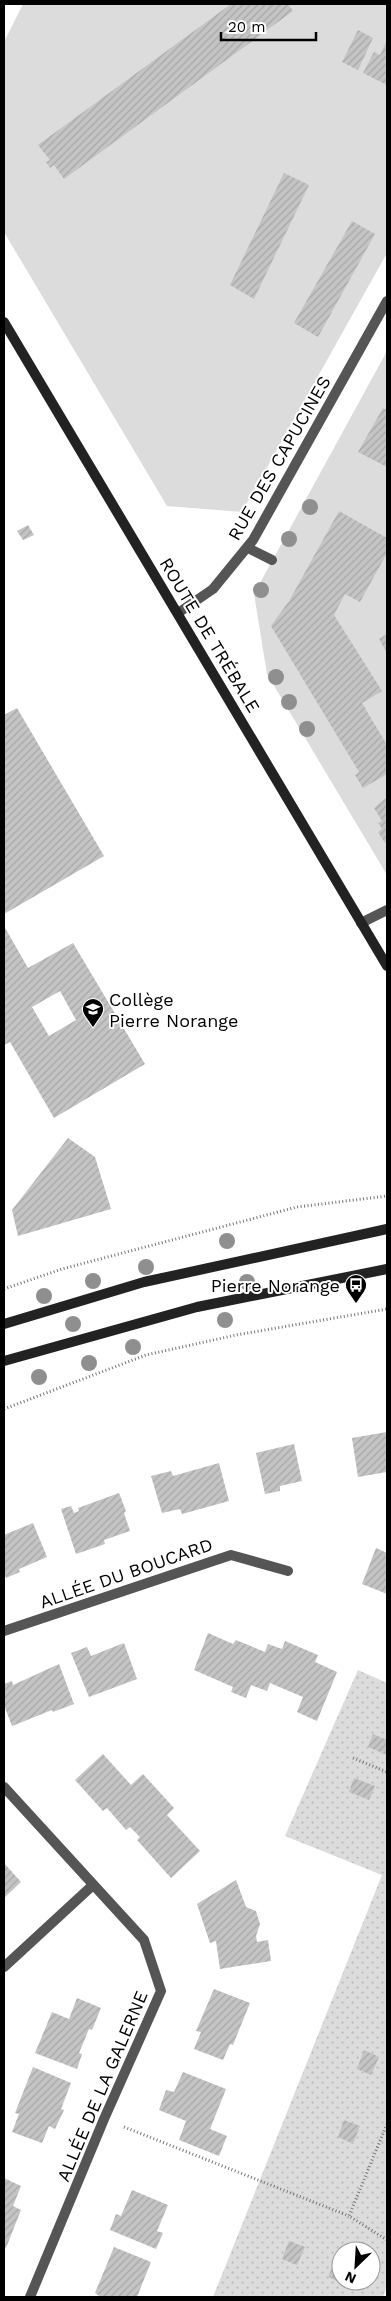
<svg xmlns="http://www.w3.org/2000/svg" width="391" height="2301" font-family="'Work Sans',sans-serif">
<defs>
<pattern id="garden-dots" width="8" height="8" patternUnits="userSpaceOnUse" patternTransform="scale(1.25)"><rect width="8" height="8" fill="#dcdcdc"/><path d="M2 2h.1M6 6h.1" fill="none" stroke="#bbb" stroke-width="1.8" stroke-linecap="round"/></pattern>
<pattern id="building-hatch" width="6" height="6" patternUnits="userSpaceOnUse" patternTransform="scale(1.25)"><rect width="6" height="6" fill="#c4c4c4"/><path d="M-1 1l2-2M0 6l6-6M5 7l2-2" fill="none" stroke="#a7a7a7"/></pattern>
</defs>
<rect width="100%" height="100%" fill="#fff"/>
<path fill="#dcdcdc" d="M 23,4 L 387,4 L 387,253 L 242,512 L 167,506 L 4,232 L 4,42 Z
M 387,351 L 387,875 L 267,674 L 254,594 Z"/>
<path fill="url(#garden-dots)" fill-rule="evenodd" d="M 358,1670 L 387,1683 L 387,2287 L 383,2297 L 213,2297 L 382,1875 L 285,1836 ZM 341,2251 L 371,2251 L 371,2281 L 341,2281 Z"/>
<path fill="url(#building-hatch)" fill-rule="evenodd" d="M 231,4 L 288,4 L 293,11 L 64,179 L 54,165 L 50,168 L 46,162 L 50,160 L 38,145 Z
M 358,30 L 373,38 L 358,70 L 342,62 Z
M 387,40 L 387,85 L 363,73 L 374,52 L 380,55 Z
M 284,173 L 309,185 L 254,299 L 230,285 Z
M 352,221 L 375,234 L 318,337 L 294,323 Z
M 383,408 L 387,410 L 387,467 L 358,452 Z
M 339,511 L 387,538 L 387,553 L 360,602 L 345,594 L 334,615 L 382,691 L 362,703 L 387,745 L 387,774 L 363,788 L 355,775 L 359,772 L 271,626 L 289,601 Z
M 28,525 L 34,535 L 23,540 L 17,531 Z
M 387,634 L 387,653 L 379,639 Z
M 17,708 L 104,856 L 4,914 L 4,715 Z
M 387,797 L 387,841 L 385,843 L 378,832 L 382,829 L 378,823 L 382,821 L 374,808 Z
M 4,926 L 28,968 L 73,943 L 145,1064 L 54,1118 L 10,1042 L 4,1045 ZM 60,991 L 76,1020 L 49,1036 L 32,1007 Z
M 68,1138 L 95,1157 L 111,1209 L 18,1236 L 12,1210 Z
M 387,1432 L 387,1472 L 358,1477 L 352,1438 Z
M 294,1444 L 302,1481 L 280,1486 L 280,1491 L 265,1494 L 256,1453 Z
M 219,1463 L 229,1501 L 182,1514 L 180,1509 L 162,1513 L 151,1476 L 171,1471 L 173,1476 Z
M 119,1493 L 126,1511 L 124,1513 L 130,1531 L 104,1540 L 105,1544 L 76,1554 L 61,1509 L 71,1506 L 74,1513 L 79,1511 L 78,1508 Z
M 33,1523 L 47,1557 L 19,1569 L 20,1572 L 6,1578 L 4,1573 L 4,1535 Z
M 376,1548 L 387,1553 L 387,1594 L 362,1584 Z
M 208,1633 L 233,1644 L 236,1640 L 265,1652 L 268,1644 L 282,1649 L 285,1641 L 318,1655 L 315,1662 L 337,1672 L 317,1721 L 297,1712 L 303,1697 L 270,1683 L 267,1691 L 251,1685 L 246,1698 L 231,1692 L 233,1687 L 194,1670 Z
M 124,1643 L 137,1679 L 89,1697 L 71,1653 L 87,1647 L 91,1656 Z
M 59,1664 L 74,1704 L 53,1712 L 52,1710 L 12,1726 L 4,1705 L 4,1684 L 12,1681 L 13,1685 Z
M 373,1734 L 387,1740 L 387,1755 L 368,1747 Z
M 103,1754 L 131,1785 L 143,1774 L 174,1808 L 167,1815 L 200,1851 L 171,1878 L 137,1840 L 140,1837 L 130,1827 L 126,1830 L 107,1808 L 103,1811 L 75,1780 Z
M 354,1778 L 375,1786 L 369,1800 L 349,1792 Z
M 4,1863 L 21,1882 L 4,1898 Z
M 236,1880 L 246,1907 L 256,1911 L 260,1924 L 256,1936 L 257,1942 L 268,1940 L 271,1961 L 220,1969 L 216,1941 L 210,1943 L 197,1904 Z
M 214,1989 L 250,2003 L 233,2045 L 230,2044 L 223,2060 L 194,2049 L 201,2032 L 196,2031 Z
M 77,1998 L 101,2008 L 92,2030 L 89,2029 L 79,2053 L 82,2054 L 77,2069 L 35,2053 L 52,2012 L 69,2019 Z
M 364,2050 L 379,2057 L 371,2075 L 357,2069 Z
M 33,2067 L 71,2083 L 61,2109 L 64,2110 L 55,2129 L 49,2126 L 42,2143 L 12,2132 L 19,2114 L 15,2113 Z
M 183,2072 L 226,2089 L 210,2129 L 227,2136 L 219,2156 L 179,2140 L 186,2121 L 159,2110 L 166,2090 L 174,2092 Z
M 344,2120 L 360,2126 L 353,2144 L 338,2137 Z
M 4,2178 L 21,2186 L 13,2206 L 21,2210 L 6,2248 L 4,2247 Z
M 132,2190 L 168,2205 L 157,2231 L 163,2233 L 156,2249 L 110,2230 L 116,2214 L 121,2216 Z
M 289,2241 L 305,2247 L 297,2265 L 282,2259 Z
M 114,2247 L 151,2262 L 137,2297 L 101,2297 L 95,2293 Z
M 335,2260 L 341,2262 L 343,2284 L 328,2277 Z"/>
<g fill="none" stroke-linecap="round" stroke-linejoin="round">
<path stroke="#777" stroke-width="3" stroke-dasharray="1 2.5" stroke-linecap="butt" d="M 4,1289 L 62,1269 L 297,1207 L 387,1196
M 4,1409 L 146,1355 L 236,1335 L 387,1309
M 353,1758 L 387,1772
M 387,2124 L 349,2216 L 387,2240
M 124,2127 L 349,2216"/>
<path stroke="#555" stroke-width="10" d="M 248,548 L 272,560
M 178,613 L 213,589 L 253,540 L 387,301
M 361,923 L 387,910
M 4,1631 L 231,1555 L 288,1571
M 4,1787 L 144,1940 L 161,1991 L 104,2119 L 30,2297
M 4,1967 L 93,1885"/>
<path stroke="#222" stroke-width="10" d="M 4,322 L 387,966
M 4,1324 L 144,1282 L 387,1229
M 4,1361 L 197,1307 L 387,1269"/>
</g>
<g fill="#8f8f8f">
<circle cx="310" cy="507" r="8"/>
<circle cx="289" cy="539" r="8"/>
<circle cx="261" cy="590" r="8"/>
<circle cx="276" cy="677" r="8"/>
<circle cx="289" cy="702" r="8"/>
<circle cx="307" cy="729" r="8"/>
<circle cx="227" cy="1241" r="8"/>
<circle cx="146" cy="1267" r="8"/>
<circle cx="93" cy="1281" r="8"/>
<circle cx="247" cy="1282" r="8"/>
<circle cx="44" cy="1296" r="8"/>
<circle cx="225" cy="1320" r="8"/>
<circle cx="73" cy="1324" r="8"/>
<circle cx="133" cy="1347" r="8"/>
<circle cx="89" cy="1363" r="8"/>
<circle cx="39" cy="1377" r="8"/>
</g>
<defs>
<g id="school-pin" transform="scale(1.125)"><path d="M0 17L-7.5 6A9.5 9.5 0 1 1 7.5 6Z" fill="#000" stroke="#fff"/><path d="M0-5L7-2L0 1L-7-2ZM-4 1L0 2.5L4 1V4Q0 6-4 4Z" fill="#fff"/></g>
<g id="bus-pin" transform="scale(1.125)"><path d="M0 17L-7.5 6A9.5 9.5 0 1 1 7.5 6Z" fill="#000" stroke="#fff"/><path d="M-5-6H5V4H4V6H2V4H-2V6H-4V4H-5ZM-3.5-4V0h7V-4ZM-3.5 1.2v1.5H-2V1.2ZM2 1.2v1.5H3.5V1.2Z" fill="#fff"/></g>
</defs>
<g fill-rule="evenodd">
<use href="#school-pin" x="93" y="1009"/>
<use href="#bus-pin" x="356" y="1285"/>
</g>
<g text-anchor="middle" dominant-baseline="central" stroke-width="4" stroke-linejoin="round" paint-order="stroke">
<g font-size="18" fill="#000" stroke="#fff">
<text transform="translate(279 458) rotate(-60)">RUE DES CAPUCINES</text>
<text transform="translate(210 635) rotate(59)">ROUTE DE TRÉBALE</text>
<text transform="translate(126 1573) rotate(-19)">ALLÉE DU BOUCARD</text>
<text transform="translate(102 2086) rotate(-67)">ALLÉE DE LA GALERNE</text>
</g>
<g font-size="18" fill="#000" stroke="#fff" text-anchor="start">
<text x="109" y="999">Collège<tspan x="109" dy="21">Pierre Norange</tspan></text>
<text x="340" y="1285" text-anchor="end">Pierre Norange</text>
</g>
</g>
<rect width="391" height="2301" fill="none" stroke="#000000" stroke-width="10"/>
<g transform="translate(356 2266) rotate(205)"><circle r="24" fill="#ffffff" stroke="#999999"/>
<path d="M0-4L9 19L0 12L-9 19Z" fill="#000000"/>
<text y="-8" font-size="14" font-weight="bold" text-anchor="middle" fill="#000000">N</text>
</g>
<path d="M221 32v8h95v-8" fill="none" stroke="#000000" stroke-width="2.5"/>
<text x="228" y="32" font-size="15" fill="#000000" stroke="#ffffff" stroke-width="4" paint-order="stroke">20 m</text>
</svg>
